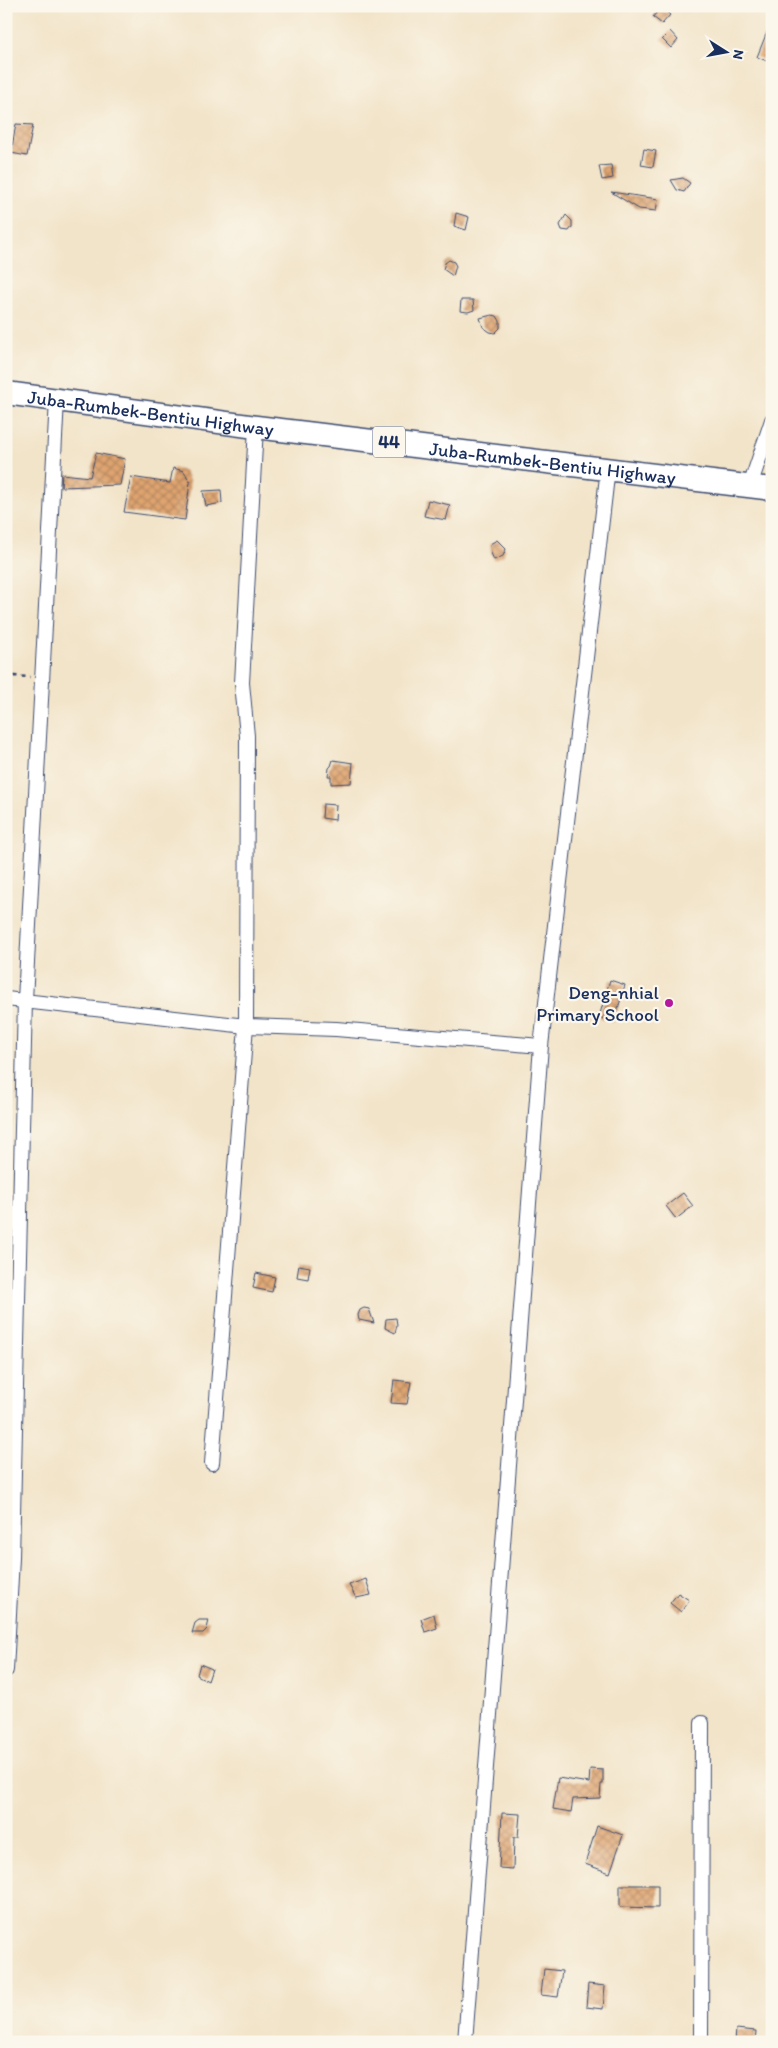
<svg xmlns="http://www.w3.org/2000/svg" width="778" height="2048" font-family="Itim,sans-serif">
<defs>
<pattern id="building-cross-hatch" width="8" height="8" patternUnits="userSpaceOnUse" patternTransform="scale(1.25)"><rect width="8" height="8" fill="#dfa470"/><path d="M0 0l8 8M0 8l8-8" fill="none" stroke="#b4865f"/></pattern>
</defs>
<rect width="100%" height="100%" fill="#fbf7ec"/>
<filter id="ink" filterUnits="userSpaceOnUse"><feTurbulence type="fractalNoise" baseFrequency=".02" numOctaves="2"/><feDisplacementMap in="SourceGraphic" scale="10" xChannelSelector="R" yChannelSelector="G"/><feConvolveMatrix kernelMatrix="1 2 1 2 8 2 1 2 1" color-interpolation-filters="sRGB"/></filter>
<filter id="wash" filterUnits="userSpaceOnUse"><feTurbulence type="fractalNoise" baseFrequency=".0096" numOctaves="4" result="noise"/><feDisplacementMap in="SourceGraphic" scale="20" xChannelSelector="R" yChannelSelector="G"/><feGaussianBlur stdDeviation="1.12" result="paint"/><feColorMatrix in="noise" values="0 0 0 0 0 0 0 0 0 0 0 0 0 0 0 0 0 1.4 0 .05"/><feComposite in="paint" operator="in"/></filter>
<g filter="url(#wash)">
<rect width="100%" height="100%" fill="#f2e4c9"/>
<g id="blocks">
<path fill="url(#building-cross-hatch)" d="M 661,7 L 670,15 L 662,24 L 653,17 Z
M 771,22 L 772,22 L 772,63 L 757,57 Z
M 670,31 L 678,40 L 671,48 L 662,39 Z
M 16,124 L 33,125 L 27,156 L 11,153 Z
M 644,149 L 656,151 L 653,167 L 641,165 Z
M 611,165 L 613,178 L 602,180 L 599,166 Z
M 683,178 L 690,183 L 684,192 L 677,190 L 671,180 Z
M 611,192 L 658,199 L 656,211 L 639,209 Z
M 456,213 L 469,217 L 466,230 L 454,226 Z
M 566,215 L 572,221 L 572,227 L 569,231 L 562,230 L 560,225 Z
M 449,260 L 454,262 L 456,266 L 453,276 L 443,269 L 445,263 Z
M 461,300 L 473,300 L 474,310 L 468,312 L 460,311 Z
M 492,315 L 497,316 L 500,321 L 500,328 L 495,333 L 490,332 L 483,327 L 480,318 Z
M 96,453 L 125,459 L 120,485 L 61,487 L 62,474 L 90,477 Z
M 173,468 L 184,471 L 190,482 L 185,520 L 124,512 L 131,477 L 170,483 Z
M 221,490 L 222,503 L 206,506 L 203,491 Z
M 428,500 L 450,505 L 446,520 L 424,516 Z
M 497,540 L 506,549 L 503,556 L 494,560 L 491,553 L 490,544 Z
M 333,760 L 353,763 L 351,783 L 331,784 L 331,776 L 328,776 L 329,768 L 331,766 Z
M 323,804 L 336,805 L 335,820 L 322,818 Z
M 610,980 L 625,985 L 614,1022 L 599,1017 Z
M 683,1193 L 693,1206 L 676,1219 L 666,1206 Z
M 299,1265 L 310,1267 L 308,1279 L 297,1277 Z
M 256,1273 L 275,1277 L 272,1292 L 253,1288 Z
M 364,1308 L 369,1309 L 374,1323 L 359,1320 L 358,1315 L 360,1310 Z
M 396,1318 L 397,1325 L 395,1333 L 385,1328 L 386,1319 Z
M 394,1380 L 411,1382 L 407,1404 L 391,1403 Z
M 366,1579 L 371,1595 L 356,1598 L 349,1585 Z
M 678,1593 L 689,1600 L 681,1612 L 670,1603 Z
M 434,1614 L 437,1628 L 425,1632 L 421,1619 Z
M 199,1620 L 209,1620 L 207,1629 L 203,1633 L 192,1633 L 195,1623 Z
M 200,1664 L 212,1669 L 208,1681 L 197,1675 Z
M 590,1769 L 603,1770 L 603,1784 L 601,1784 L 600,1798 L 573,1799 L 571,1812 L 553,1809 L 558,1778 L 589,1783 Z
M 502,1813 L 520,1814 L 518,1837 L 514,1837 L 513,1869 L 499,1868 Z
M 597,1826 L 623,1835 L 610,1873 L 585,1864 Z
M 620,1885 L 658,1885 L 658,1908 L 620,1907 Z
M 544,1969 L 562,1971 L 558,1997 L 541,1995 Z
M 588,1984 L 605,1986 L 603,2009 L 586,2007 Z
M 736,2029 L 756,2031 L 755,2042 L 735,2042 Z"/>
</g>
</g>
<g filter="url(#ink)">
<use href="#blocks" fill-opacity="0" stroke="#3b4a6e" stroke-width="1"/>
<g fill="none" stroke-linecap="round" stroke-linejoin="round">
<g stroke="#3b4a6e" stroke-width="16">
<path id="minor" d="M 750,486 L 772,420
M 6,999 L 246,1026 L 336,1029 L 541,1046
M 212,1463 L 246,1026 L 247,736 L 242,683 L 256,427
M 6,1670 L 12,1558 L 25,1000 L 57,400
M 465,2042 L 541,1046 L 608,468
M 701,2042 L 702,1723"/>
</g>
<g stroke="#3b4a6e" stroke-width="25">
<g id="primary">
<path id="s1" d="M 6,393 L 256,427 L 772,489"/>
</g>
</g>
<path stroke="#3b4a6e" stroke-width="2.5" stroke-dasharray="4 4" stroke-linecap="butt" d="M 6,679 L 15,676 L 30,677"/>
<use href="#minor" stroke="#fff" stroke-width="14"/>
<use href="#primary" stroke="#fff" stroke-width="22"/>
</g>
</g>
<circle fill="#b5179e" stroke="#fbf7ec" stroke-width="2" cx="669" cy="1003" r="5"/>
<g text-anchor="middle" dominant-baseline="central" stroke-width="4.5" stroke-linejoin="round" paint-order="stroke">
<rect fill="#fbf7ec" stroke="#5e6b89" stroke-width="1" x="373" y="426.5" width="32" height="31" rx="4"/>
<g font-size="18" font-weight="bold" fill="#1b2f5e">
<text x="389" y="442">44</text>
</g>
<g font-size="19" fill="#1b2f5e" stroke="#fbf7ec">
<text stroke="none"><textPath href="#s1" startOffset="146">Juba-Rumbek-Bentiu Highway</textPath></text>
<text stroke="none"><textPath href="#s1" startOffset="551">Juba-Rumbek-Bentiu Highway</textPath></text>
</g>
<g font-size="19" fill="#1b2f5e" stroke="#fbf7ec" text-anchor="end">
<text x="659" y="992">Deng-nhial<tspan x="659" dy="22">Primary School</tspan></text>
</g>
</g>
<rect width="778" height="2048" fill="none" stroke="#fbf7ec" stroke-width="25"/>
<g transform="translate(726 52) rotate(101)" stroke="#fbf7ec" stroke-width="4" paint-order="stroke">
<path d="M0-4L9 19L0 12L-9 19Z" fill="#1b2f5e"/>
<text y="-8" font-size="14" font-weight="bold" text-anchor="middle" fill="#1b2f5e">N</text>
</g>
</svg>
